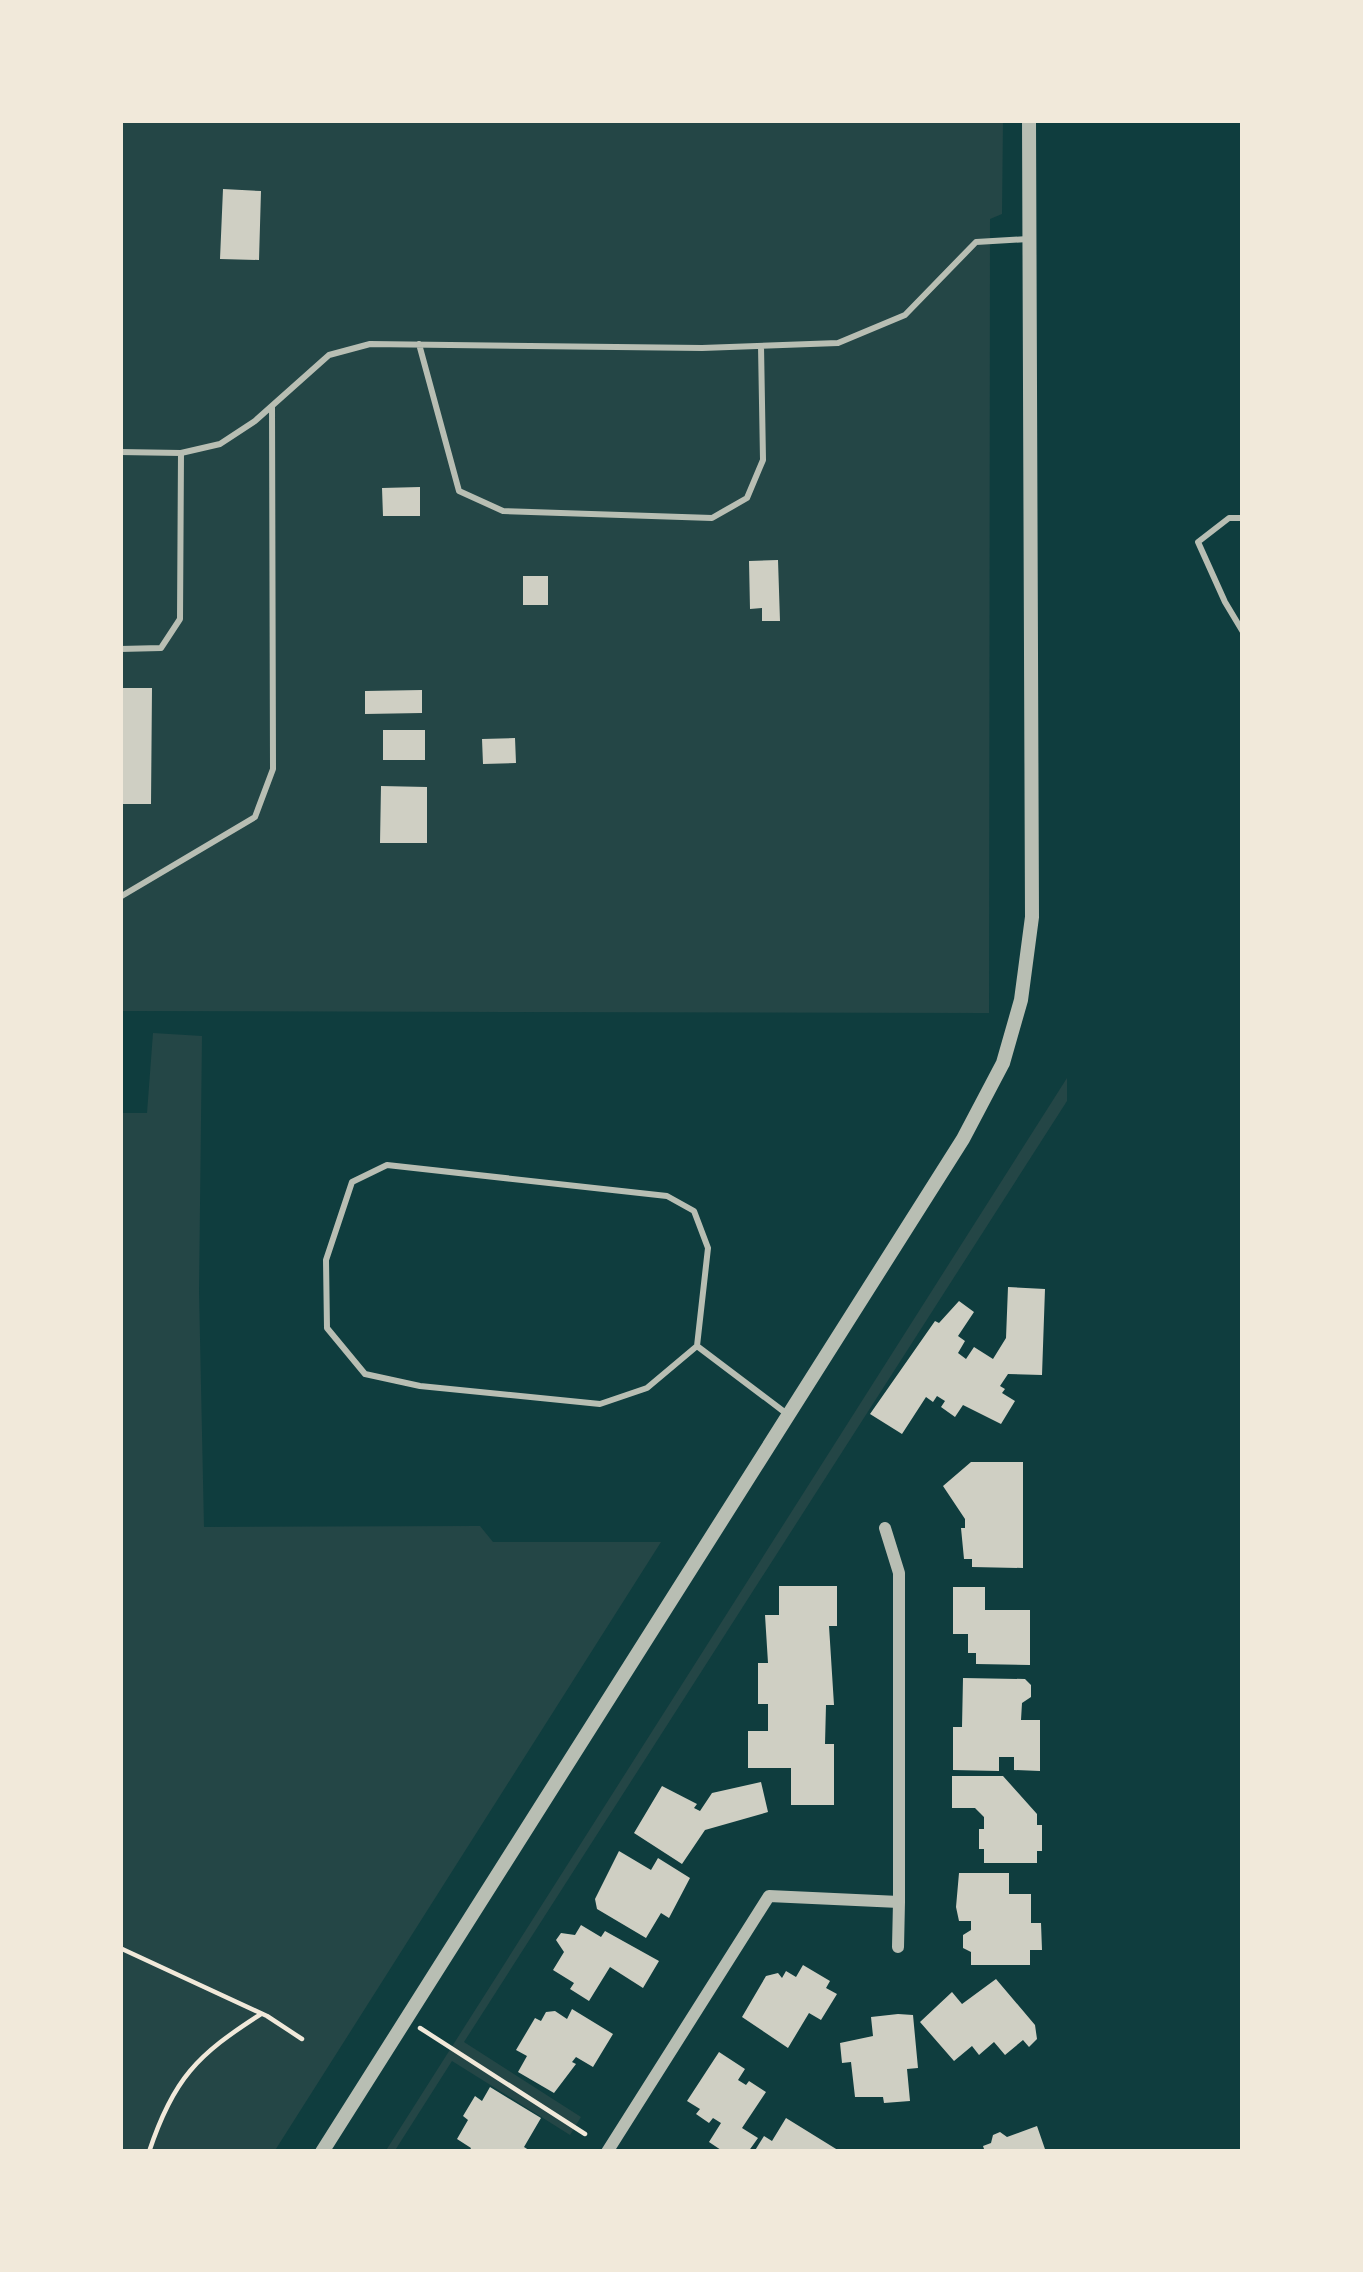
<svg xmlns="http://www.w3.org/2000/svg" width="1363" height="2272" font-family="'Source Sans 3',sans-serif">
<rect width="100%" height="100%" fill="#0f3d3e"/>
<path fill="#244646" d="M 120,120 L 1003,120 L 1002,214 L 990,219 L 989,1013 L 120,1011 Z
M 153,1033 L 202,1036 L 199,1291 L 204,1527 L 480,1526 L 493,1542 L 661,1542 L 274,2152 L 120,2152 L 120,1113 L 147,1113 Z
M 1067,1078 L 1067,1101 L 464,2042 L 581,2117 L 570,2135 L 452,2061 L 394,2152 L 385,2152 Z"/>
<path fill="#cfcfc3" d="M 223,189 L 261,191 L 259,260 L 220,259 Z
M 420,487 L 420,516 L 383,516 L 382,488 Z
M 778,560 L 780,621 L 762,621 L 762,608 L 750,609 L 749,561 Z
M 523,576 L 548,576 L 548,605 L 523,605 Z
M 120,688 L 152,688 L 151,804 L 120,804 Z
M 422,690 L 422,713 L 365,714 L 365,691 Z
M 383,730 L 425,730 L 425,760 L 383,760 Z
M 515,738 L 516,763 L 483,764 L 482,739 Z
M 381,786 L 427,787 L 427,843 L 380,843 Z
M 1008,1287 L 1045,1289 L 1042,1375 L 1008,1374 L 1000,1386 L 1005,1389 L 1002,1393 L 1015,1401 L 1001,1424 L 963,1405 L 955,1417 L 941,1407 L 945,1401 L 937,1396 L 933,1402 L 926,1397 L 902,1434 L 870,1414 L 935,1321 L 939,1323 L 959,1301 L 974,1312 L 958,1336 L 965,1341 L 958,1353 L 966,1359 L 974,1347 L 993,1359 L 1006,1338 Z
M 971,1462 L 1023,1462 L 1023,1568 L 972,1567 L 972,1559 L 964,1559 L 961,1528 L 965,1528 L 965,1519 L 943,1486 Z
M 779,1586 L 837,1586 L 837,1626 L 829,1626 L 834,1705 L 826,1705 L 825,1744 L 834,1744 L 834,1805 L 791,1805 L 791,1768 L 748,1768 L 748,1731 L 768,1731 L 768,1704 L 758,1704 L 758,1663 L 768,1663 L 765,1615 L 779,1615 Z
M 953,1587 L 985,1587 L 985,1610 L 1030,1610 L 1030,1665 L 976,1664 L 976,1653 L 968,1653 L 968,1634 L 953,1634 Z
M 963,1678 L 1025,1679 L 1031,1685 L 1031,1697 L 1022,1703 L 1021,1720 L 1040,1720 L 1040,1771 L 1014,1770 L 1014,1757 L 999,1757 L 999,1771 L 953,1770 L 953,1727 L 962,1727 Z
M 952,1776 L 1003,1776 L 1037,1814 L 1037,1825 L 1042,1825 L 1042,1851 L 1037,1851 L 1037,1863 L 984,1863 L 984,1849 L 979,1849 L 979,1829 L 984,1829 L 984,1817 L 975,1808 L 952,1808 Z
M 761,1782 L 768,1812 L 705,1830 L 682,1864 L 634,1833 L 662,1786 L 697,1804 L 694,1808 L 700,1811 L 712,1793 Z
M 619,1851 L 651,1870 L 658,1858 L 690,1878 L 669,1918 L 661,1913 L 646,1938 L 597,1909 L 595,1899 Z
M 959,1873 L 1009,1873 L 1009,1894 L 1031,1894 L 1031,1923 L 1041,1923 L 1042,1950 L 1030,1950 L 1030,1965 L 971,1965 L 971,1952 L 963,1948 L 963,1935 L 971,1930 L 971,1921 L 959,1921 L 956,1907 Z
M 581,1925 L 601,1937 L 605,1931 L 659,1961 L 643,1988 L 610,1967 L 589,2001 L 570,1989 L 574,1983 L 553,1970 L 564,1952 L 556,1940 L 561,1933 L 575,1935 Z
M 803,1965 L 830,1981 L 826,1988 L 837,1994 L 821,2020 L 809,2013 L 788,2048 L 742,2017 L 766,1976 L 778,1973 L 782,1978 L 786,1971 L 796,1977 Z
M 996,1979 L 1035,2025 L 1037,2039 L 1029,2047 L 1023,2040 L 1005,2055 L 994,2042 L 979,2055 L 972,2046 L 954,2061 L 920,2022 L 952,1992 L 962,2004 Z
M 572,2009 L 613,2034 L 593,2067 L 576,2057 L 572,2062 L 576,2064 L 554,2093 L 518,2072 L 527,2056 L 516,2050 L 535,2018 L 541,2021 L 546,2012 L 555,2011 L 567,2019 Z
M 898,2014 L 913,2015 L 918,2068 L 907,2069 L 910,2101 L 884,2103 L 883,2097 L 855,2097 L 851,2062 L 842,2063 L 840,2043 L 873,2036 L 871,2017 Z
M 719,2052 L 745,2069 L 738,2080 L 746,2085 L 749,2081 L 766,2092 L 742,2128 L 758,2138 L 748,2152 L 724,2152 L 709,2142 L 721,2123 L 713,2118 L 709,2123 L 696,2114 L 700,2109 L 687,2101 Z
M 490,2087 L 541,2118 L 524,2147 L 532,2152 L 469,2152 L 471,2148 L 457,2139 L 468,2120 L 463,2116 L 475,2096 L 482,2101 Z
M 786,2118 L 841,2152 L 754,2152 L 764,2136 L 772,2141 Z
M 1037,2126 L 1046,2152 L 985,2152 L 983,2146 L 991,2143 L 993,2135 L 1000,2132 L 1007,2137 Z"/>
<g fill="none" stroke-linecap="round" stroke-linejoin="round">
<path stroke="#f1e9da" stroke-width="4.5" d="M 120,1948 L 267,2016 L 302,2039
M 420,2028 L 585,2134
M 149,2152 C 173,2079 197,2055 261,2014"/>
<path stroke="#b8beb3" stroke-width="6" d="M 419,344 L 459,491 L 503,511 L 712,518 L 747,498 L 763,460 L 761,346
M 120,452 L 181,453 L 220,444 L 255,421 L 329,355 L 370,344 L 702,348 L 838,343 L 905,315 L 976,242 L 1028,239
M 1243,518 L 1229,518 L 1198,542 L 1225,602 L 1243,632
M 120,649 L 161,648 L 180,619 L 181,453
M 120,897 L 255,817 L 273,769 L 272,406
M 697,1346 L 647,1388 L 600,1404 L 420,1386 L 365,1374 L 327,1328 L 326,1260 L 352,1182 L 387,1165 L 667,1196 L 694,1211 L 708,1248 L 697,1346 L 787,1414"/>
<path stroke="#b8beb3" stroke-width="12" d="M 885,1528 L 899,1573 L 899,1902
M 607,2152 L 769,1896 L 899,1902 L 898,1947"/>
<path stroke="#b8beb3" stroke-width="14" d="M 322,2152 L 963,1139 L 1003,1063 L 1021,1000 L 1032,917 L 1029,120"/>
</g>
<rect width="1363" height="2272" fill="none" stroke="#f1e9da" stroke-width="246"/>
</svg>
